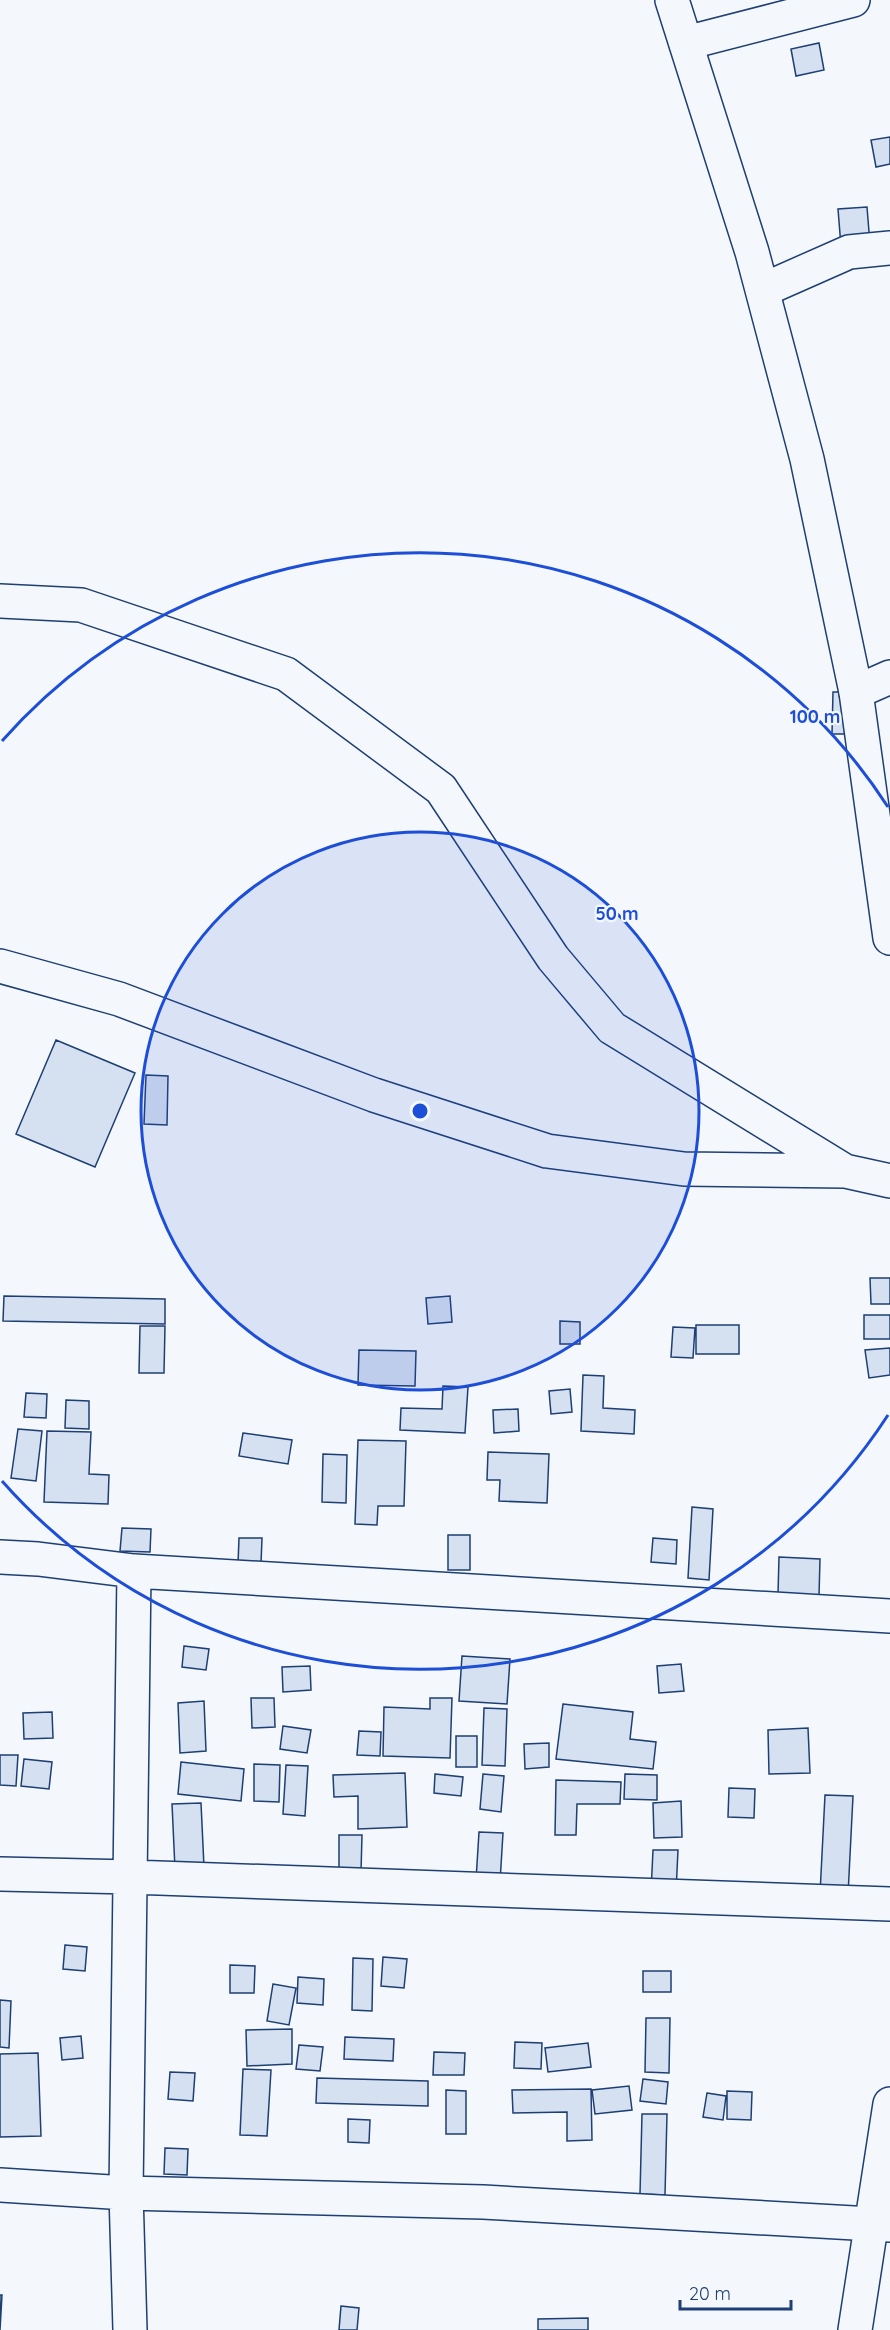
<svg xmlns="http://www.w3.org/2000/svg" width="890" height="2330" font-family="Quicksand,sans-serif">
<rect width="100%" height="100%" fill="#f4f7fb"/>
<path fill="#d5e0f0" stroke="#1d3f73" stroke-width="1.5" d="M 819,43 L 824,70 L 796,76 L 791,49 Z
M 890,137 L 890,164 L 876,167 L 871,140 Z
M 867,207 L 871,257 L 842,259 L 838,209 Z
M 833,692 L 848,692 L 848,734 L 832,734 Z
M 56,1040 L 135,1073 L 95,1167 L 16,1134 Z
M 146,1075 L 168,1076 L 167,1125 L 144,1124 Z
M 870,1278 L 890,1278 L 890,1304 L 871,1304 Z
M 4,1296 L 165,1299 L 165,1324 L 3,1321 Z
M 450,1296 L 452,1322 L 428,1324 L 426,1298 Z
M 864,1315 L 890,1315 L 890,1339 L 864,1339 Z
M 560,1321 L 580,1322 L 580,1344 L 560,1344 Z
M 696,1325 L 739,1325 L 739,1354 L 696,1354 Z
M 140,1326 L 165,1326 L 164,1373 L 139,1373 Z
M 673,1327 L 695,1328 L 693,1358 L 671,1357 Z
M 890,1348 L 890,1375 L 869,1378 L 865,1350 Z
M 359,1350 L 416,1351 L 415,1386 L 358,1385 Z
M 583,1375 L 604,1376 L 603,1408 L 635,1410 L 634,1434 L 581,1431 Z
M 443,1386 L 468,1387 L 465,1433 L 400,1430 L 401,1408 L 442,1409 Z
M 570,1389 L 572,1412 L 551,1414 L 549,1391 Z
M 26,1393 L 47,1394 L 46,1418 L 24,1417 Z
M 66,1400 L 89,1401 L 89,1429 L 65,1428 Z
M 518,1409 L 519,1431 L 494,1433 L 493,1410 Z
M 18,1429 L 42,1431 L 36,1481 L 11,1478 Z
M 47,1431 L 91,1432 L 89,1474 L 109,1475 L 108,1504 L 44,1502 Z
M 243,1433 L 292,1440 L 288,1464 L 239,1456 Z
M 358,1440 L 406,1441 L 404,1506 L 378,1506 L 377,1525 L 355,1524 Z
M 488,1452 L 549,1454 L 547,1503 L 499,1501 L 500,1480 L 487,1480 Z
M 323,1454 L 347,1455 L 346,1503 L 322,1502 Z
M 692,1507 L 713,1509 L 709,1580 L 688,1578 Z
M 122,1528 L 151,1529 L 150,1552 L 120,1551 Z
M 448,1535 L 470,1535 L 470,1570 L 448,1570 Z
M 239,1538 L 262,1538 L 261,1564 L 238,1564 Z
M 653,1538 L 677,1540 L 676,1564 L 651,1562 Z
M 779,1557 L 820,1559 L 819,1596 L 778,1594 Z
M 184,1646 L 209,1649 L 206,1670 L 182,1667 Z
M 462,1656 L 510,1659 L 507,1704 L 459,1701 Z
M 681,1664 L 684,1691 L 659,1693 L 657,1666 Z
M 310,1666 L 311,1690 L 283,1692 L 282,1667 Z
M 251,1698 L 274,1698 L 275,1727 L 252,1728 Z
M 430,1698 L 452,1698 L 450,1758 L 383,1756 L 384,1707 L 430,1709 Z
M 204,1701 L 206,1751 L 180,1753 L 178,1703 Z
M 563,1704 L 633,1712 L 630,1739 L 656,1742 L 653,1769 L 556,1759 Z
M 484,1708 L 507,1709 L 505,1766 L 482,1765 Z
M 52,1712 L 53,1738 L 24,1739 L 23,1713 Z
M 283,1726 L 311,1730 L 307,1753 L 280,1749 Z
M 808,1728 L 810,1773 L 769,1774 L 768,1730 Z
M 359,1731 L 381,1732 L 380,1756 L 357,1755 Z
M 456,1736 L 477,1736 L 477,1767 L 456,1767 Z
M 549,1743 L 549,1767 L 525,1769 L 524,1744 Z
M 0,1755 L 18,1755 L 16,1786 L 0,1785 Z
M 24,1759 L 52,1762 L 49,1789 L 21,1786 Z
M 181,1762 L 244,1769 L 241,1801 L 178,1794 Z
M 254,1764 L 280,1765 L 279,1802 L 254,1801 Z
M 286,1765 L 308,1766 L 305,1816 L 283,1814 Z
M 405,1773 L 407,1827 L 358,1829 L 358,1796 L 334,1797 L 333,1775 Z
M 435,1774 L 463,1777 L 461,1796 L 434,1793 Z
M 483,1774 L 504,1776 L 501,1812 L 480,1809 Z
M 625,1774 L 657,1775 L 657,1800 L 624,1799 Z
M 556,1780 L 621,1782 L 620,1804 L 577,1804 L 576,1835 L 555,1835 Z
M 729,1788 L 755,1789 L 754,1818 L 728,1817 Z
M 825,1795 L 853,1796 L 848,1895 L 820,1894 Z
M 681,1801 L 682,1837 L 654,1838 L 653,1803 Z
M 201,1803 L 204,1867 L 175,1869 L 172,1804 Z
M 479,1832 L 503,1833 L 500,1882 L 476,1880 Z
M 339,1835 L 362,1835 L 361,1872 L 339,1871 Z
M 653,1850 L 678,1850 L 676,1892 L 651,1892 Z
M 65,1945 L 87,1947 L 85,1971 L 63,1969 Z
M 383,1957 L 407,1959 L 404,1988 L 381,1986 Z
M 353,1958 L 373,1959 L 372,2011 L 352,2010 Z
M 230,1965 L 255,1966 L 254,1993 L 230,1993 Z
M 643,1971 L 671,1971 L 671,1992 L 643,1992 Z
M 298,1977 L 324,1979 L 323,2005 L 297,2003 Z
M 273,1984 L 296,1988 L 289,2025 L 267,2021 Z
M 0,2000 L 11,2001 L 9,2048 L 0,2047 Z
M 646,2018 L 670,2018 L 669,2073 L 645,2072 Z
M 292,2029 L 292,2064 L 247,2066 L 246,2030 Z
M 81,2036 L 83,2058 L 62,2060 L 60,2038 Z
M 345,2037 L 394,2039 L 393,2061 L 344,2059 Z
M 515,2042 L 542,2043 L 541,2069 L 514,2068 Z
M 588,2043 L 591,2067 L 548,2072 L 545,2048 Z
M 299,2045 L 323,2047 L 320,2071 L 296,2069 Z
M 434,2052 L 465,2053 L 464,2075 L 433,2075 Z
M 38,2053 L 41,2136 L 0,2137 L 0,2054 Z
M 243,2069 L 271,2070 L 267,2136 L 240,2135 Z
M 170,2072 L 195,2073 L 193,2101 L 168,2099 Z
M 317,2078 L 428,2081 L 428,2106 L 316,2103 Z
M 643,2079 L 668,2082 L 666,2104 L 640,2101 Z
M 629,2086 L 632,2110 L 595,2114 L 592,2090 Z
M 591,2089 L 592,2140 L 567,2141 L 567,2112 L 513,2113 L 512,2090 Z
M 446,2090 L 466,2091 L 466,2134 L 446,2134 Z
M 727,2091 L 752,2092 L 751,2120 L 727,2119 Z
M 707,2093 L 726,2096 L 723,2120 L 703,2117 Z
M 642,2114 L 667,2114 L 665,2195 L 640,2194 Z
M 348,2119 L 370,2120 L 369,2143 L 348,2142 Z
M 165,2148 L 188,2149 L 187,2175 L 164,2174 Z
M 0,2295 L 2,2295 L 0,2330 Z
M 341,2306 L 359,2308 L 357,2330 L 339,2330 Z
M 588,2318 L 588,2330 L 538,2330 L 538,2319 Z"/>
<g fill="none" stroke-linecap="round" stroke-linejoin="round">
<g stroke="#1d3f73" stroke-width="36">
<path id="street" d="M 686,43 L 853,0
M 763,290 L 849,252 L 890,248
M 0,601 L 81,605 L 286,674 L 441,789 L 553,958 L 612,1028 L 845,1171
M 856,692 L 890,677
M 0,966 L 119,999 L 374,1095 L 547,1151 L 684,1169 L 845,1171 L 890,1181
M 0,1557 L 38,1559 L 134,1571 L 890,1616
M 0,1874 L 131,1877 L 890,1904
M 0,2185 L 126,2193 L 483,2202 L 890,2225
M 130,2330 L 126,2193 L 134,1571"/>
</g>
<g stroke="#1d3f73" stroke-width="36">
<path id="secondary" d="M 672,0 L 752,252 L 807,459 L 856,692 L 890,938
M 855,2330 L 890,2104"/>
</g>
<use href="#street" stroke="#f4f7fb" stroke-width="33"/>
<use href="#secondary" stroke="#f4f7fb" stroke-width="33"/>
</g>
<circle cx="420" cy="1111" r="279" fill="#1d4ed8" fill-opacity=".12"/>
<g fill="none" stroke="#1d4ed8" stroke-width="3">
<circle cx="420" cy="1111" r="279"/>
<path d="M888 1415A558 558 0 0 1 2 1481M2 741A558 558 0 0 1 888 807"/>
</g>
<circle cx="420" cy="1111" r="9" fill="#1d4ed8" stroke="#f4f7fb" stroke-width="3"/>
<g font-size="18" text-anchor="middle" font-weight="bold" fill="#1d4ed8" stroke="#f4f7fb" stroke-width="4.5" stroke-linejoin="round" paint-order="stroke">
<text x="815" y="723">100 m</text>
<text x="617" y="920">50 m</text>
</g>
<path d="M680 2300v9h111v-9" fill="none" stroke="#1d3f73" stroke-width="3"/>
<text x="689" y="2300" font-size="18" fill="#1d3f73" stroke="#f4f7fb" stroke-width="4.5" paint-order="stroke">20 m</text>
</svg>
